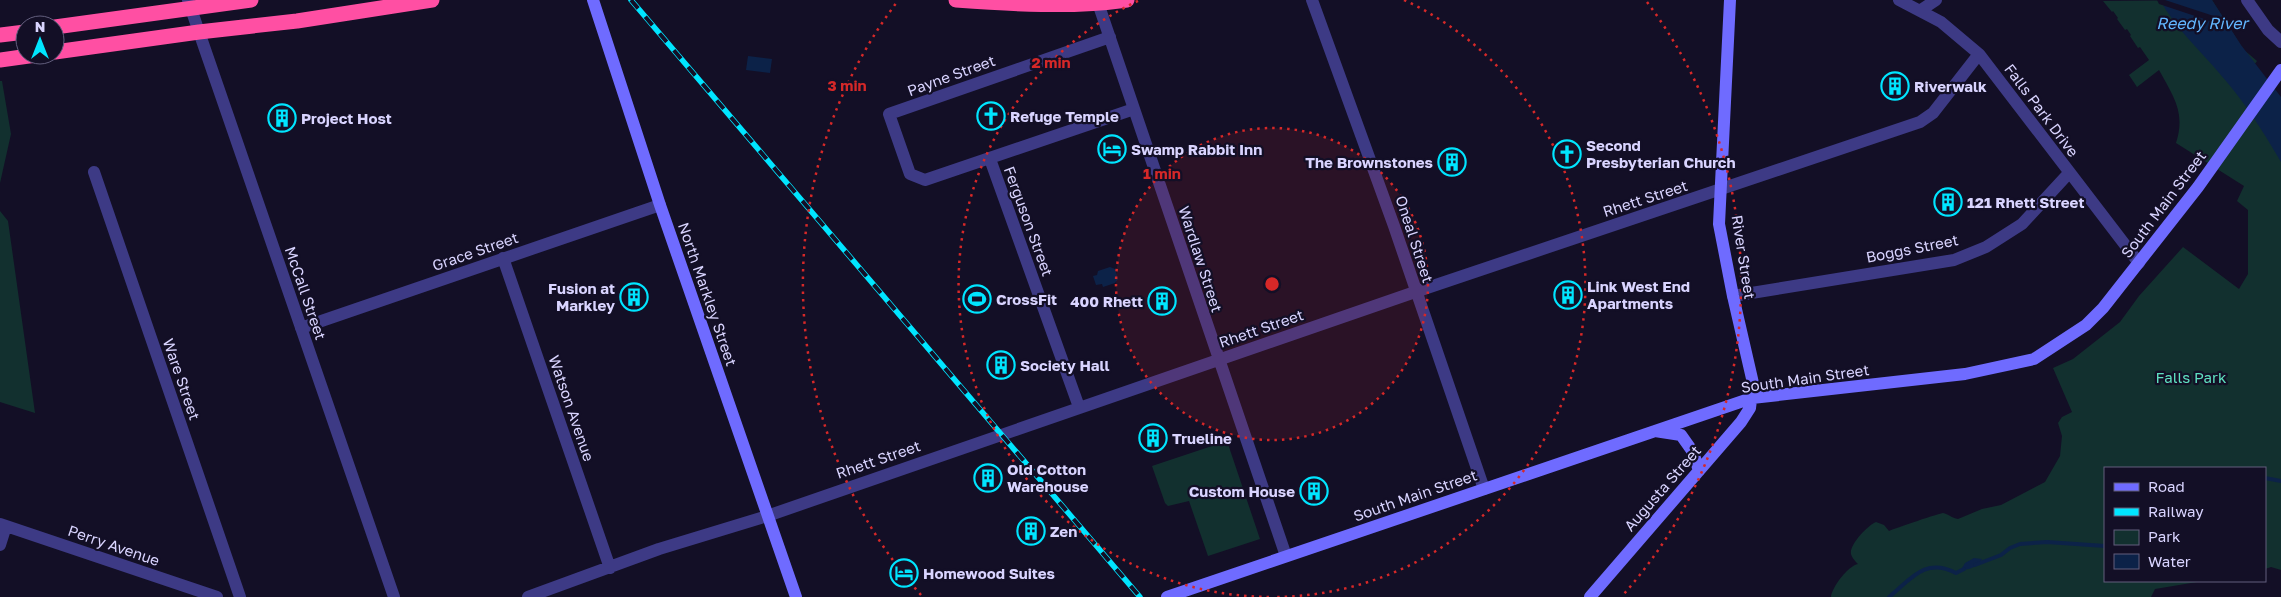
<svg xmlns="http://www.w3.org/2000/svg" width="2281" height="597" font-family="'Golos Text',sans-serif">
<rect width="100%" height="100%" fill="#130f26"/>
<path fill="#12302f" d="M 2212,0 L 2243,49 L 2257,61 L 2254,65 L 2281,105 L 2281,570 L 2271,567 L 2265,569 L 2265,468 L 2105,468 L 2105,581 L 2198,581 L 2197,582 L 2155,589 L 2151,597 L 1831,597 C 1832,587 1848,566 1858,564 C 1856,562 1852,558 1851,554 C 1849,545 1868,525 1876,522 L 1884,525 L 1889,531 C 1896,528 1940,513 1943,513 C 1948,514 1952,518 1958,519 L 1982,509 L 2001,505 L 2045,482 L 2060,456 L 2062,436 L 2058,423 L 2062,417 L 2072,412 L 2053,368 L 2073,359 L 2120,322 L 2139,296 L 2183,247 L 2239,289 L 2248,274 L 2248,210 L 2237,201 L 2244,186 L 2176,143 C 2186,112 2173,96 2159,70 L 2137,87 L 2129,75 L 2149,60 L 2140,47 L 2138,48 L 2130,36 L 2131,35 L 2127,29 L 2125,30 L 2117,19 L 2118,18 L 2113,11 L 2112,12 L 2103,1 Z
M 0,81 L 2,81 L 11,134 L 0,183 Z
M 0,211 L 8,221 L 35,413 L 0,402 Z
M 1227,441 L 1260,539 L 1208,556 L 1189,501 L 1168,506 L 1165,503 L 1152,466 Z"/>
<path fill="#0c2248" d="M 2160,0 L 2212,0 L 2241,45 L 2281,97 L 2281,162 C 2263,131 2244,101 2220,74 C 2199,49 2176,29 2160,0 Z
M 748,56 L 772,59 L 770,73 L 746,70 Z
M 1110,267 L 1115,269 L 1118,279 L 1115,283 L 1103,287 L 1102,284 L 1096,285 L 1093,276 L 1097,275 L 1098,271 Z
M 1974,558 L 1982,559 C 1976,568 1971,569 1961,570 L 1965,563 Z"/>
<path fill="#130f26" d="M 2157,0 L 2165,0 L 2229,21 L 2234,29 L 2159,4 Z"/>
<g fill="none" stroke-linecap="round" stroke-linejoin="round">
<path stroke="#0c2248" stroke-width="4" d="M 2265,478 L 2281,481
M 1975,565 L 2001,555 L 2010,548 L 2020,544 L 2047,542 L 2105,546
M 1889,597 C 1911,579 1925,557 1956,573 L 1964,569"/>
<path stroke="#3d3a85" stroke-width="12" d="M 188,0 L 394,597
M 1097,0 L 1286,556
M 1312,0 L 1394,226 L 1484,489
M 1899,0 L 1941,22 L 1979,54 L 2139,263
M 2247,0 L 2268,30 L 2281,42
M 1921,10 L 1936,0
M 1110,37 L 889,114 L 910,174 L 925,180 L 1134,109
M 990,159 L 1079,407
M 94,172 L 240,597
M 503,258 L 610,568
M 1733,296 L 1954,260 L 1986,247 L 2022,224 L 2069,173
M 301,328 L 660,205
M 0,524 L 217,597
M 0,545 L 6,526
M 528,597 L 659,549 L 767,516 L 1415,292 L 1920,122 L 1933,113 L 1979,54"/>
<path stroke="#6f6bff" stroke-width="12" d="M 593,0 L 660,205 L 796,597
M 1655,431 L 1681,435 L 1693,452 L 1699,471
M 1167,597 L 1752,398 L 1965,374 L 2034,359 L 2086,325 L 2103,308 L 2198,187 L 2281,70
M 1590,597 L 1741,422 L 1750,408 L 1753,383 L 1733,296 L 1719,224 L 1730,0"/>
<path stroke="#ff4fa3" stroke-width="15" d="M 956,0 C 1012,4 1071,8 1127,0
M 55,27 L 251,0
M 0,35 L 25,32
M 55,52 L 199,32 L 297,21 L 432,0
M 0,60 L 36,55"/>
<g stroke="#00e5ff" stroke-width="5.5">
<path id="rail" d="M 631,0 L 1140,597"/>
</g>
<use href="#rail" stroke="#130f26" stroke-width="4" stroke-dasharray="11" stroke-linecap="butt"/>
</g>
<circle cx="1272" cy="284" r="156" fill="#d62828" fill-opacity=".12"/>
<g fill="none" stroke="#d62828" stroke-width="2.5" stroke-dasharray="2.5 5">
<circle cx="1272" cy="284" r="156"/>
<path d="M1269 597A313 313 0 0 1 1140 0M1404 0A313 313 0 0 1 1275 597"/>
<path d="M921 595A469 469 0 0 1 897 2M1647 2A469 469 0 0 1 1623 595"/>
</g>
<defs>
<g id="building-ring" transform="scale(1.4375)"><circle r="9.5" fill="#130f26" stroke="#00e5ff" stroke-width="1.5"/><path d="M-4-6H4V6H1V3H-1V6H-4ZM-2.5-4.3h1.7v1.8h-1.7ZM.8-4.3h1.7v1.8H.8ZM-2.5-1h1.7V.8h-1.7ZM.8-1h1.7V.8H.8Z" fill="#00e5ff"/></g>
<g id="church-ring" transform="scale(1.4375)"><circle r="9.5" fill="#130f26" stroke="#00e5ff" stroke-width="1.5"/><path d="M-1.2-6h2.4v3.5h3.3v2.4h-3.3V6h-2.4V-.1h-3.3v-2.4h3.3Z" fill="#00e5ff"/></g>
<g id="hotel-ring" transform="scale(1.4375)"><circle r="9.5" fill="#130f26" stroke="#00e5ff" stroke-width="1.5"/><path d="M-6-4.5h1.5V1H6V5H4.5V3h-9V5H-6ZM-4 0a1.8 1.8 0 1 1 3.6 0ZM.5 0V-2.5h3Q6-2.5 6 0Z" fill="#00e5ff"/></g>
<g id="stadium-ring" transform="scale(1.4375)"><circle r="9.5" fill="#130f26" stroke="#00e5ff" stroke-width="1.5"/><path d="M0-5a6.5 5 0 1 0 0 10a6.5 5 0 1 0 0-10ZM-3.5-1.8h7v3.6h-7Z" fill="#00e5ff"/></g>
</defs>
<g fill-rule="evenodd">
<use href="#building-ring" x="1895" y="86"/>
<use href="#church-ring" x="991" y="116"/>
<use href="#building-ring" x="282" y="118"/>
<use href="#hotel-ring" x="1112" y="149"/>
<use href="#church-ring" x="1567" y="154"/>
<use href="#building-ring" x="1452" y="162"/>
<use href="#building-ring" x="1948" y="202"/>
<use href="#building-ring" x="1568" y="295"/>
<use href="#building-ring" x="634" y="297"/>
<use href="#stadium-ring" x="977" y="299"/>
<use href="#building-ring" x="1162" y="301"/>
<use href="#building-ring" x="1001" y="365"/>
<use href="#building-ring" x="1153" y="438"/>
<use href="#building-ring" x="988" y="478"/>
<use href="#building-ring" x="1314" y="491"/>
<use href="#building-ring" x="1031" y="531"/>
<use href="#hotel-ring" x="904" y="573"/>
</g>
<g text-anchor="middle" dominant-baseline="central" stroke-width="4.5" stroke-linejoin="round" paint-order="stroke">
<g font-size="15" fill="#d9d4ff" stroke="#130f26">
<text transform="translate(951 75) rotate(-20)">Payne Street</text>
<text transform="translate(2042 110) rotate(53)">Falls Park Drive</text>
<text transform="translate(1645 198) rotate(-18)">Rhett Street</text>
<text transform="translate(2163 204) rotate(-53)">South Main Street</text>
<text transform="translate(1029 221) rotate(70)">Ferguson Street</text>
<text transform="translate(1415 239) rotate(72)">Oneal Street</text>
<text transform="translate(1912 248) rotate(-11)">Boggs Street</text>
<text transform="translate(475 251) rotate(-19)">Grace Street</text>
<text transform="translate(1744 257) rotate(81)">River Street</text>
<text transform="translate(1201 259) rotate(72)">Wardlaw Street</text>
<text transform="translate(306 293) rotate(71)">McCall Street</text>
<text transform="translate(708 294) rotate(71)">North Markley Street</text>
<text transform="translate(1261 328) rotate(-19)">Rhett Street</text>
<text transform="translate(1805 378) rotate(-8)">South Main Street</text>
<text transform="translate(182 379) rotate(71)">Ware Street</text>
<text transform="translate(572 408) rotate(71)">Watson Avenue</text>
<text transform="translate(878 459) rotate(-19)">Rhett Street</text>
<text transform="translate(1662 488) rotate(-49)">Augusta Street</text>
<text transform="translate(1415 495) rotate(-19)">South Main Street</text>
<text transform="translate(114 545) rotate(19)">Perry Avenue</text>
</g>
<g font-size="15" font-weight="bold" fill="#d9d4ff" stroke="#130f26" text-anchor="start">
<text x="1914" y="86">Riverwalk</text>
<text x="1010" y="116">Refuge Temple</text>
<text x="301" y="118">Project Host</text>
<text x="1586" y="145">Second<tspan x="1586" dy="17">Presbyterian Church</tspan></text>
<text x="1131" y="149">Swamp Rabbit Inn</text>
<text x="1433" y="162" text-anchor="end">The Brownstones</text>
<text x="1967" y="202">121 Rhett Street</text>
<text x="1587" y="286">Link West End<tspan x="1587" dy="17">Apartments</tspan></text>
<text x="615" y="288" text-anchor="end">Fusion at<tspan x="615" dy="17">Markley</tspan></text>
<text x="996" y="299">CrossFit</text>
<text x="1143" y="301" text-anchor="end">400 Rhett</text>
<text x="1020" y="365">Society Hall</text>
<text x="1172" y="438">Trueline</text>
<text x="1007" y="469">Old Cotton<tspan x="1007" dy="17">Warehouse</tspan></text>
<text x="1295" y="491" text-anchor="end">Custom House</text>
<text x="1050" y="531">Zen</text>
<text x="923" y="573">Homewood Suites</text>
</g>
<g font-size="15" fill="#5fe0c0" stroke="#130f26">
<text x="2191" y="377">Falls Park</text>
</g>
<g font-size="16" font-style="italic" fill="#62b6ff" stroke="#130f26">
<text x="2202" y="23">Reedy River</text>
</g>
</g>
<circle cx="1272" cy="284" r="8" fill="#d62828" stroke="#130f26" stroke-width="2.5"/>
<g font-size="15" text-anchor="middle" font-weight="bold" fill="#d62828" stroke="#130f26" stroke-width="4.5" stroke-linejoin="round" paint-order="stroke">
<text x="1051" y="68">2 min</text>
<text x="847" y="91">3 min</text>
<text x="1162" y="179">1 min</text>
</g>
<rect x="2104" y="467" width="162" height="115" fill="#130f26" stroke="#625e7d"/>
<rect x="2114" y="483" width="25" height="8" fill="#6f6bff" stroke="#625e7d"/>
<text x="2148" y="492" font-size="15" fill="#d9d4ff">Road</text>
<rect x="2114" y="508" width="25" height="8" fill="#00e5ff" stroke="#625e7d"/>
<text x="2148" y="517" font-size="15" fill="#d9d4ff">Railway</text>
<rect x="2114" y="530" width="25" height="15" fill="#12302f" stroke="#625e7d"/>
<text x="2148" y="542" font-size="15" fill="#d9d4ff">Park</text>
<rect x="2114" y="554" width="25" height="15" fill="#0c2248" stroke="#625e7d"/>
<text x="2148" y="567" font-size="15" fill="#d9d4ff">Water</text>
<g transform="translate(40 40)"><circle r="24" fill="#130f26" stroke="#625e7d"/>
<path d="M0-4L9 19L0 12L-9 19Z" fill="#00e5ff"/>
<text y="-8" font-size="14" font-weight="bold" text-anchor="middle" fill="#d9d4ff">N</text>
</g>
</svg>
